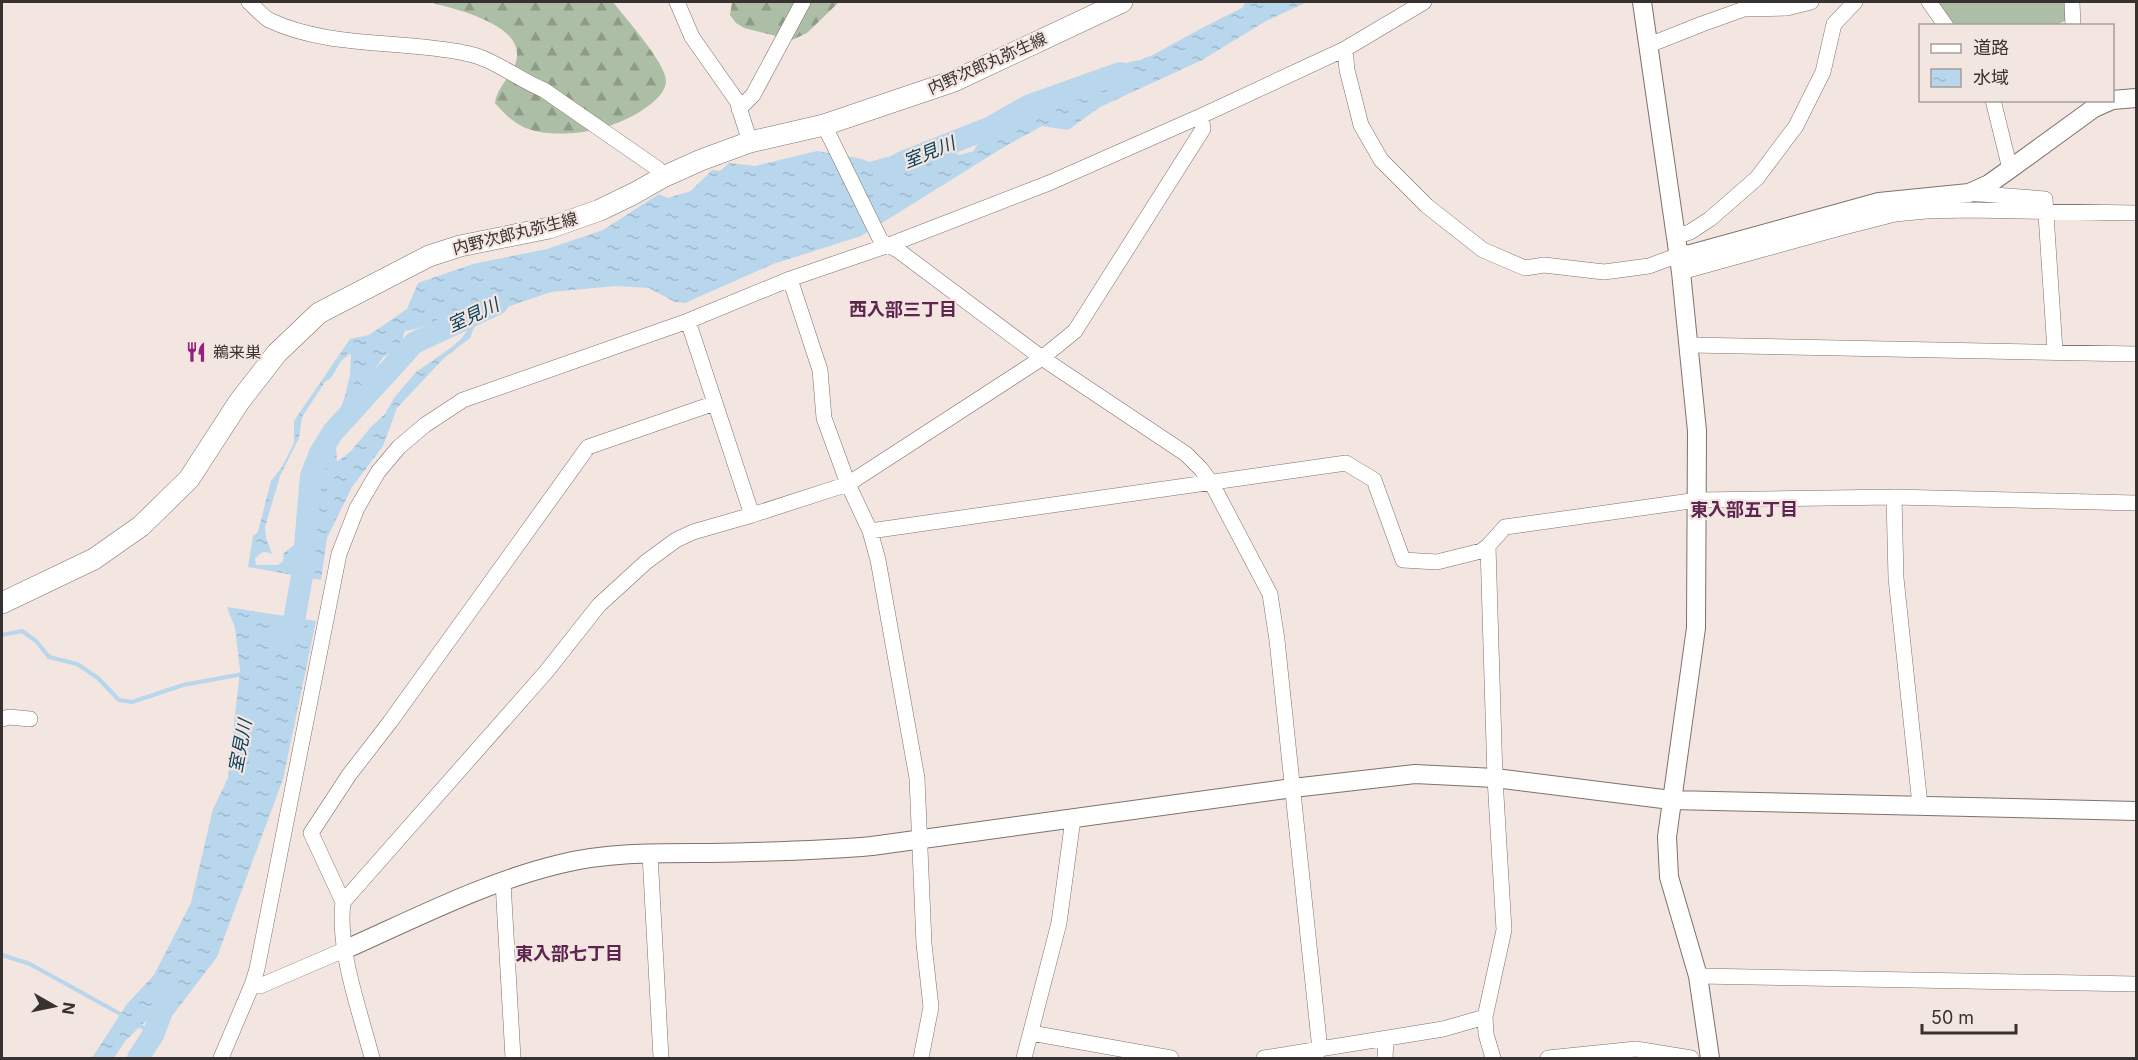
<svg xmlns="http://www.w3.org/2000/svg" width="2138" height="1060" font-family="Inter,'Noto Sans JP',sans-serif">
<defs>
<pattern id="forest-firs" width="22" height="20" patternUnits="userSpaceOnUse" patternTransform="scale(1.5)"><rect width="22" height="20" fill="#acbea5"/><path d="M5 1l3.5 6h-7zM16 11l3.5 6h-7z" fill="#8d9b87"/></pattern>
<pattern id="water-ripples" width="26" height="14" patternUnits="userSpaceOnUse" patternTransform="scale(1.5)"><rect width="26" height="14" fill="#b8d6ec"/><path d="M2 4q2-2 4 0t4 0M15 11q2-2 4 0t4 0" fill="none" stroke="#9fb8cb"/></pattern>
</defs>
<rect width="100%" height="100%" fill="#f3e5e0"/>
<path fill="url(#forest-firs)" d="M 429,2 L 613,2 C 625,18 666,63 666,81 C 666,90 658,98 652,103 C 623,127 578,138 540,132 C 520,129 507,117 495,103 C 497,87 511,77 516,62 C 527,24 454,9 429,2 Z
M 732,2 L 839,2 L 807,33 L 792,40 L 744,28 L 736,23 L 730,15 Z"/>
<path fill="#acbea5" d="M 1937,2 L 2068,2 L 2067,20 L 2056,25 L 1954,25 Z"/>
<path fill="url(#water-ripples)" fill-rule="evenodd" d="M 1246,2 L 1307,2 L 1266,21 L 1202,60 L 1100,107 L 1068,130 L 1042,126 L 1004,147 L 861,236 L 773,264 L 685,303 L 675,302 L 649,288 L 616,286 L 551,292 L 496,311 L 475,325 L 470,338 L 444,358 L 397,408 L 383,446 L 352,487 L 327,538 L 321,580 L 248,567 L 253,536 L 258,532 L 271,481 L 282,467 L 294,443 L 294,421 L 350,339 L 369,335 L 407,309 L 418,283 L 473,264 L 547,249 L 603,230 L 659,194 L 668,198 L 691,191 L 712,170 L 720,171 L 729,163 L 755,166 L 817,151 L 862,159 L 869,162 L 887,157 L 930,159 C 936,153 952,151 960,155 L 974,151 L 976,146 L 1022,113 L 1056,104 L 1091,89 L 1092,80 C 1107,72 1124,61 1141,60 L 1144,58 L 1151,56 L 1202,28 L 1242,8 ZM 468,312 L 473,322 L 462,338 L 452,347 L 416,372 L 394,398 L 385,414 L 371,427 L 351,451 L 337,462 L 336,447 L 339,433 L 345,427 L 365,389 L 372,381 L 374,371 L 383,357 L 399,349 L 405,331 L 416,329 L 449,316 ZM 351,353 L 350,375 L 345,396 L 318,471 L 309,533 L 284,553 L 283,561 L 278,565 L 256,565 L 255,559 C 261,552 263,550 272,554 L 266,538 L 265,527 L 280,476 L 299,438 L 302,417 L 325,382 L 331,378 L 341,361 Z
M 227,607 L 316,621 L 283,779 L 217,957 L 159,1033 L 152,1015 L 125,1041 L 114,1058 L 92,1058 L 127,1004 L 154,975 L 191,903 L 213,809 L 228,778 L 240,670 L 235,628 Z"/>
<g fill="none" stroke-linecap="round" stroke-linejoin="round">
<path stroke="#b8d6ec" stroke-width="4" d="M 2,635 L 22,631 L 36,641 L 49,657 L 77,664 L 98,678 L 119,700 L 132,702 L 183,685 L 243,674
M 2,955 L 30,964 L 124,1016
M 138,1024 L 153,1035"/>
<path stroke="#b8d6ec" stroke-width="22" d="M 887,170 L 905,161 L 989,128 L 1030,105 L 1120,73
M 277,642 L 293,627 L 303,570 L 311,476 L 320,453 L 333,432 L 414,343 L 497,304
M 138,1058 L 153,1035 L 167,998"/>
<g stroke="#7d726d" stroke-width="16">
<path id="minor" d="M 249,2 C 255,7 262,16 269,20 C 327,48 402,40 465,53 C 493,58 517,79 544,90 L 658,169 L 663,177
M 677,2 L 692,37 L 737,101 L 750,142
M 1929,2 L 1946,26
M 2072,2 L 2073,26
M 1787,8 L 1811,2
M 1649,45 L 1702,24 L 1744,9 L 1787,8 L 1786,2
M 1345,49 L 1347,70 L 1361,125 L 1381,160 L 1427,206 L 1483,250 L 1525,268 L 1544,265 L 1604,272 L 1649,266 L 1679,255
M 1993,100 L 2010,169
M 739,109 L 753,95 L 803,2
M 824,125 L 881,241 L 899,251 L 1042,358 L 1186,454 L 1201,469 L 1212,484 L 1270,594 L 1277,640 L 1320,1050
M 1969,193 L 2045,199 L 2055,351
M 1677,236 L 1690,232 L 1710,219 L 1757,178 L 1796,126 L 1823,72 L 1834,24 L 1855,2
M 1681,272 L 1840,228 L 1895,214 L 1926,211 L 1969,210 L 2136,213
M 790,279 L 820,370 L 824,418 L 848,484 L 870,531 L 878,560 L 917,778 L 924,944 L 931,1007 L 921,1058
M 688,321 L 752,515
M 1690,345 L 2136,354
M 1894,497 L 1896,578 L 1920,805
M 870,531 L 1346,463 L 1374,480 L 1403,560 L 1437,562 L 1481,551 L 1488,546
M 2,719 L 9,717 L 30,719
M 650,854 L 661,1058
M 503,882 L 513,1058
M 343,902 L 311,833 L 349,775 L 390,722 L 588,447 L 715,403
M 1698,976 L 2136,984
M 252,985 L 260,986 L 344,950
M 1485,1017 L 1486,1034 L 1493,1058
M 1031,1033 L 1171,1058
M 221,1058 L 252,985 L 257,969 L 339,554 L 357,508 L 378,472 L 399,447 L 425,425 L 463,400 L 688,321 L 790,279 L 889,245 L 1049,183 L 1201,116 L 1345,49 L 1424,2
M 372,1058 C 360,1011 337,950 343,902 L 546,672 L 599,605 L 646,562 L 676,540 L 693,532 L 752,515 L 848,484 L 1042,358 L 1075,331 L 1203,129 L 1201,116
M 1024,1058 L 1059,923 L 1073,819
M 1264,1058 L 1443,1029 L 1485,1017 L 1504,930 L 1495,778 L 1488,546 L 1505,527 L 1698,500 L 1894,497 L 2136,503
M 1385,1058 L 1386,1039
M 1548,1058 L 1636,1049 L 1691,1058"/>
</g>
<g stroke="#7d726d" stroke-width="20">
<path id="tertiary" d="M 1642,2 L 1681,272 L 1697,431 L 1696,628 L 1667,837 L 1669,877 L 1698,976 L 1710,1058
M 2112,100 L 2136,98
M 1679,255 L 1691,254 L 1879,202 L 1969,193 L 1989,184 L 2010,169 L 2094,108 L 2112,100
M 344,950 C 414,919 485,882 560,864 C 608,852 659,853 709,853 C 763,852 817,851 872,846 L 1293,788 L 1415,774 L 1495,778 L 1671,800 L 2136,811"/>
</g>
<g stroke="#7d726d" stroke-width="22">
<path id="secondary" d="M 2,603 L 94,559 L 141,526 L 189,479 L 239,402 L 277,353 L 319,313 L 429,256 L 460,246 L 549,228 L 600,210 L 635,193 L 663,177 L 701,160 L 750,142 L 824,125 L 954,81 L 1122,2"/>
</g>
<use href="#minor" stroke="#fff" stroke-width="15"/>
<use href="#tertiary" stroke="#fff" stroke-width="18"/>
<use href="#secondary" stroke="#fff" stroke-width="21"/>
</g>
<defs>
<g id="restaurant-bare" transform="scale(1.62)"><path d="M-5-6h1v4h1v-4h1v4h1v-4h1v5L-1.5 .5V6h-2V.5L-5-1ZM5-6V6H3V1.5H1.5Q1.5-4 5-6Z" fill="#951f7c" stroke="#f3e5e0" stroke-width="2.5" paint-order="stroke"/></g>
</defs>
<g fill-rule="evenodd">
<use href="#restaurant-bare" x="196" y="352"/>
</g>
<g text-anchor="middle" dominant-baseline="central" stroke-width="4.5" stroke-linejoin="round" paint-order="stroke">
<g font-size="16" fill="#373230" stroke="#f3e5e0">
<text transform="translate(987 63) rotate(-24)">内野次郎丸弥生線</text>
<text transform="translate(515 233) rotate(-14)">内野次郎丸弥生線</text>
</g>
<g font-size="16" fill="#373230" stroke="#f3e5e0" text-anchor="start">
<text x="213" y="352">鵜来巣</text>
</g>
<g font-size="18" font-style="italic" fill="#0a4260" stroke="#f3e5e0">
<text transform="translate(929 152) rotate(-22)">室見川</text>
<text transform="translate(473 315) rotate(-25)">室見川</text>
<text transform="translate(240 746) rotate(-79)">室見川</text>
</g>
<g font-size="18" font-weight="bold" fill="#5d244f" stroke="#f3e5e0">
<text x="903" y="309">西入部三丁目</text>
<text x="1744" y="509">東入部五丁目</text>
<text x="569" y="953">東入部七丁目</text>
</g>
</g>
<rect width="2138" height="1060" fill="none" stroke="#373230" stroke-width="6"/>
<rect x="1919" y="24" width="195" height="78" fill="#f3e5e0" stroke="#a89d9a" stroke-width="1.5"/>
<rect x="1931" y="44" width="30" height="9" fill="#ffffff" stroke="#a89d9a" stroke-width="1.5"/>
<text x="1973" y="54" font-size="18" fill="#373230">道路</text>
<rect x="1931" y="69" width="30" height="18" fill="url(#water-ripples)" stroke="#a89d9a" stroke-width="1.5"/>
<text x="1973" y="84" font-size="18" fill="#373230">水域</text>
<g transform="translate(54 1006) rotate(99)" stroke="#f3e5e0" stroke-width="4.5" paint-order="stroke">
<path d="M0-4.5L10 22L0 15L-10 22Z" fill="#373230"/>
<text y="-9" font-size="16" font-weight="bold" text-anchor="middle" fill="#373230">N</text>
</g>
<path d="M1922 1024v9h94v-9" fill="none" stroke="#373230" stroke-width="3"/>
<text x="1931" y="1024" font-size="18" fill="#373230" stroke="#f3e5e0" stroke-width="4.5" paint-order="stroke">50 m</text>
</svg>
